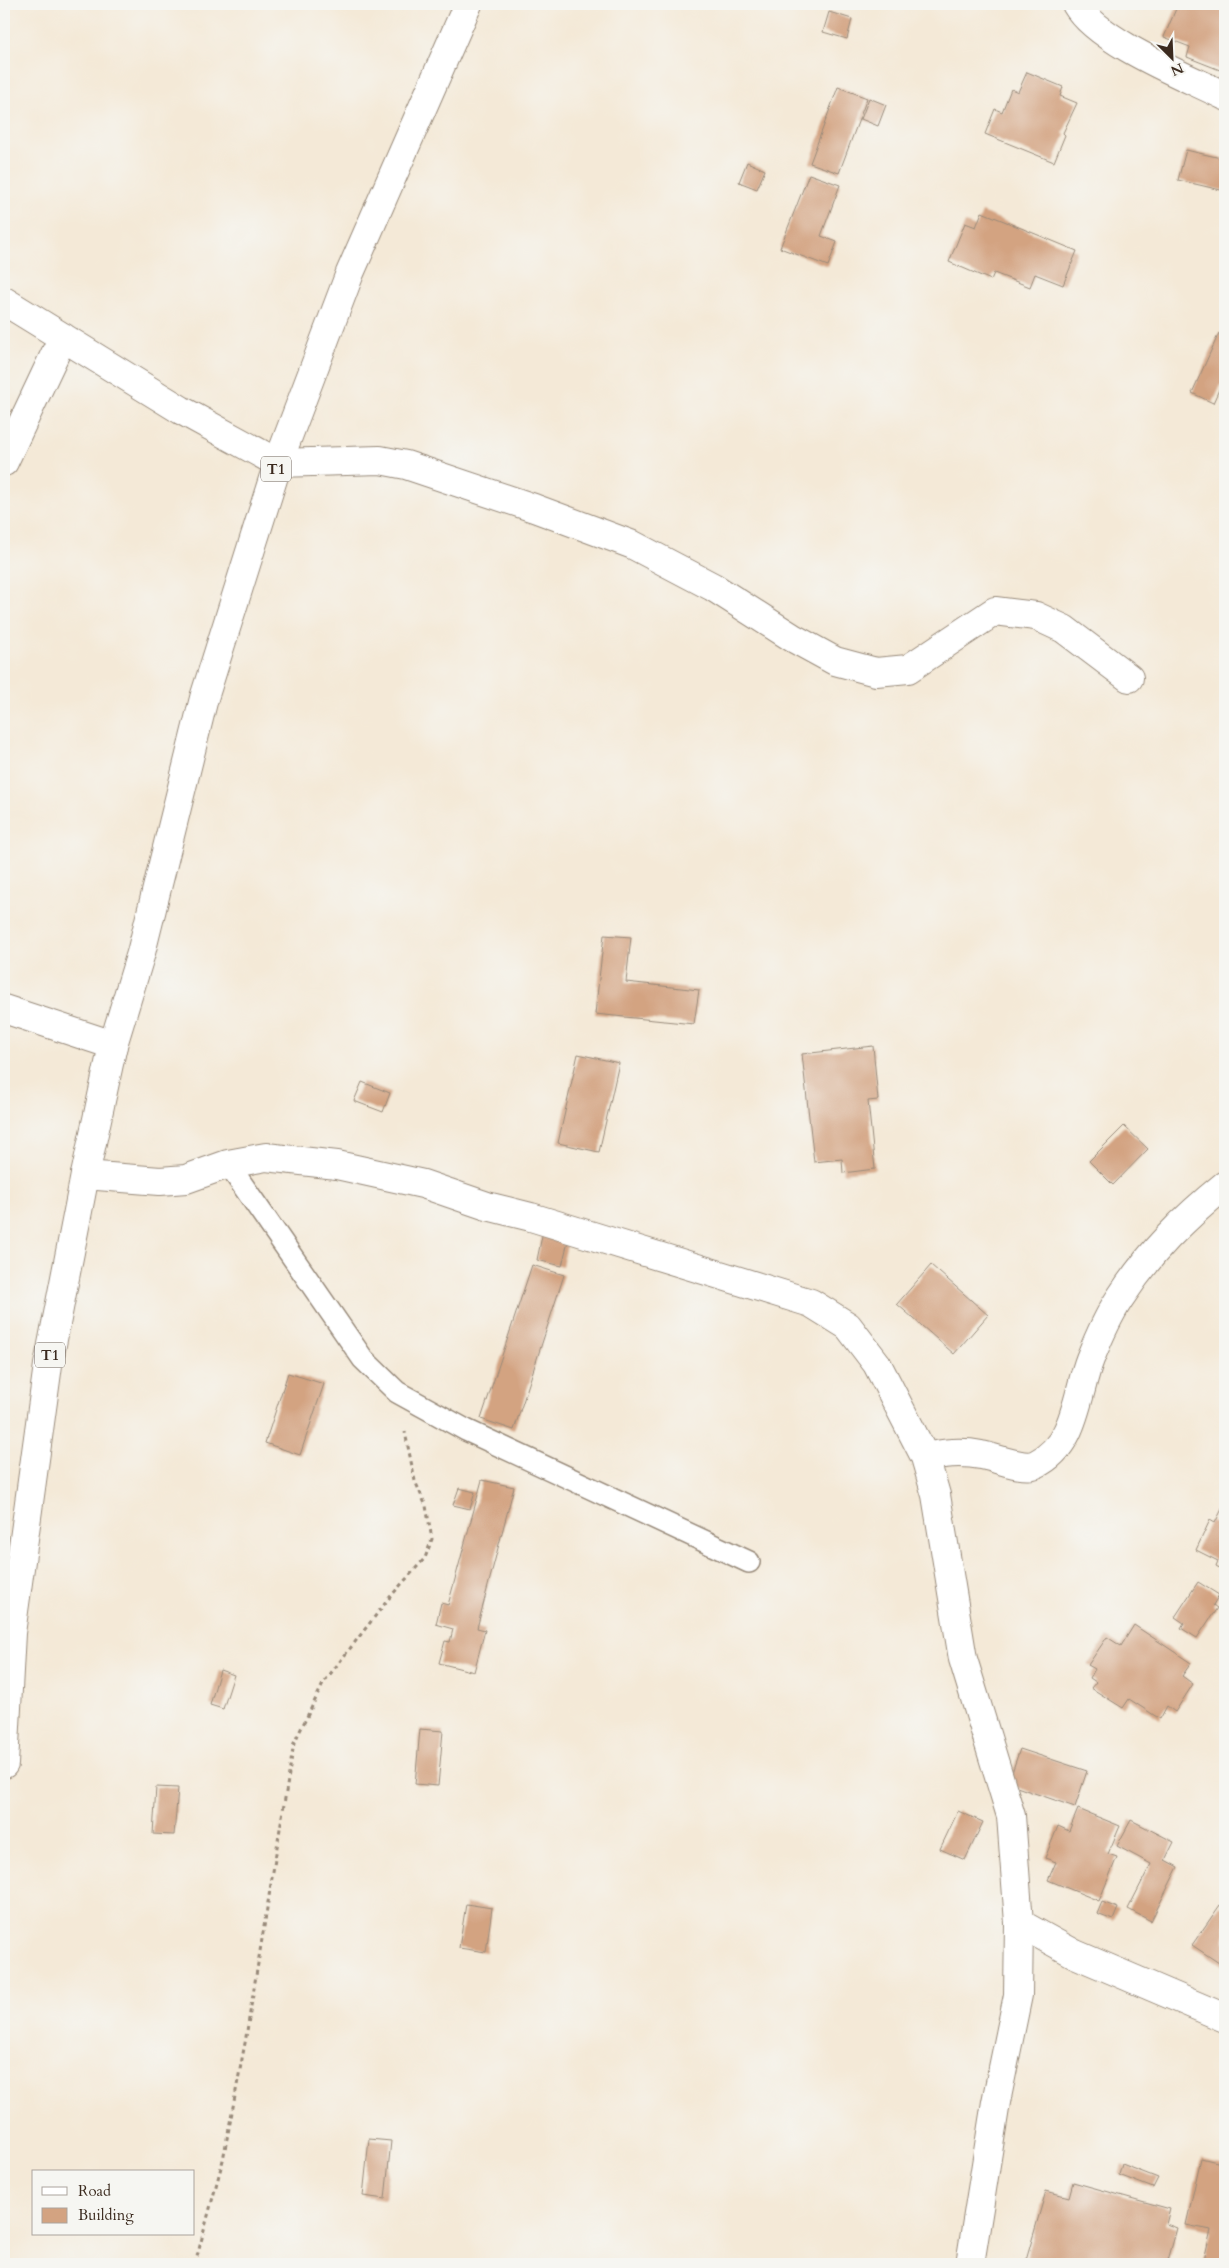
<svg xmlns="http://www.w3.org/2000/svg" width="1229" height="2268" font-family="Cardo,serif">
<rect width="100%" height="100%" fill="#f6f6f2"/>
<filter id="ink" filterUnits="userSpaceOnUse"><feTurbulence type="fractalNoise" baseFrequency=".02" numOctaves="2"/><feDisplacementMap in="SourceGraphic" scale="10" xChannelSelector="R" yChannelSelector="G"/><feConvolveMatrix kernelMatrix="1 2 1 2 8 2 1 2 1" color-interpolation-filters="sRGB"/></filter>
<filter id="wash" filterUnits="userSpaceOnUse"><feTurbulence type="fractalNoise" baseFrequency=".0096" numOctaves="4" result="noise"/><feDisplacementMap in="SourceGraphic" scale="20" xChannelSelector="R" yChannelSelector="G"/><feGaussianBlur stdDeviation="1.12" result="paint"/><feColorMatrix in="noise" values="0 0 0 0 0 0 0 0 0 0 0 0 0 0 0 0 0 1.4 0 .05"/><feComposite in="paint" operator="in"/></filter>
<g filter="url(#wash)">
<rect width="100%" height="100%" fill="#f4e9d7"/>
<g id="blocks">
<path fill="#d3a381" d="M 1178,4 L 1189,6 L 1190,4 L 1211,4 L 1223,9 L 1225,4 L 1225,72 L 1187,57 L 1190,47 L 1164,37 Z
M 829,12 L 852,19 L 847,39 L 823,32 Z
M 1027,72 L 1063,87 L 1060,96 L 1077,103 L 1063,133 L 1065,135 L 1054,162 L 985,134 L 995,109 L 1002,112 L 1011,89 L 1018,92 Z
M 838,87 L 867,98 L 839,173 L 810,163 Z
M 869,98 L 886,105 L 878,126 L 861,119 Z
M 1186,150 L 1225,159 L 1225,191 L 1178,180 Z
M 747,162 L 765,170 L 757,189 L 739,182 Z
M 809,174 L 840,185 L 821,236 L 837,242 L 828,266 L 780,248 Z
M 982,212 L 1077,251 L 1063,285 L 1035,274 L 1030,287 L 994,273 L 991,280 L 949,262 L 965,223 L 976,227 Z
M 1219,333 L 1225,336 L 1225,387 L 1221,385 L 1213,403 L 1192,393 Z
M 604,935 L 631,937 L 626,982 L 699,990 L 694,1024 L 595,1014 Z
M 873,1046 L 878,1100 L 868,1101 L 875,1169 L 843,1173 L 842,1159 L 814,1162 L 802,1054 Z
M 578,1054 L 619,1063 L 599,1152 L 558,1143 Z
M 362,1082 L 390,1093 L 383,1112 L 354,1101 Z
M 1124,1126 L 1148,1149 L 1113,1185 L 1089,1161 Z
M 543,1231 L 569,1237 L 562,1266 L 537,1260 Z
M 532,1265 L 564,1275 L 514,1430 L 481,1419 Z
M 931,1265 L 988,1315 L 954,1354 L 897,1304 Z
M 288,1373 L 324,1384 L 300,1455 L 265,1443 Z
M 482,1480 L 514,1487 L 477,1628 L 485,1630 L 474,1672 L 439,1663 L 445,1641 L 450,1642 L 453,1629 L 436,1624 L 441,1603 L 448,1605 Z
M 459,1488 L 475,1492 L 470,1509 L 453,1505 Z
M 1223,1507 L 1225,1508 L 1225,1571 L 1216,1566 L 1218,1561 L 1196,1550 L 1210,1520 L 1215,1523 Z
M 1198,1582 L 1219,1595 L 1213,1605 L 1217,1608 L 1197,1638 L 1181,1628 L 1184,1623 L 1175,1617 Z
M 1134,1625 L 1191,1663 L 1182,1676 L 1193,1684 L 1175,1712 L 1167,1706 L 1160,1719 L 1129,1699 L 1123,1708 L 1091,1688 L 1096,1682 L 1090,1678 L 1095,1669 L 1088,1665 L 1107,1637 L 1121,1646 Z
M 220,1670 L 234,1675 L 223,1709 L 210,1705 Z
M 420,1729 L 443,1731 L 438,1786 L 415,1784 Z
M 1020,1749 L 1087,1771 L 1075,1807 L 1008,1784 Z
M 156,1787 L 178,1788 L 174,1835 L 153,1834 Z
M 1078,1809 L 1120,1826 L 1108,1854 L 1117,1857 L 1099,1901 L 1048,1880 L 1056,1862 L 1045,1858 L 1058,1826 L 1069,1831 Z
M 958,1811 L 983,1822 L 965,1860 L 940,1849 Z
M 1131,1820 L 1174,1842 L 1165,1860 L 1178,1867 L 1151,1921 L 1128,1909 L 1151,1864 L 1117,1846 Z
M 1102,1902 L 1118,1908 L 1113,1920 L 1097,1914 Z
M 466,1904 L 492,1908 L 486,1952 L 459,1948 Z
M 1220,1905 L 1225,1909 L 1225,1967 L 1192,1945 Z
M 369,2139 L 391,2141 L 385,2199 L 363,2196 Z
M 1201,2158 L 1225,2164 L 1225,2264 L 1203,2264 L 1211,2230 L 1186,2225 Z
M 1122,2164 L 1158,2178 L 1153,2188 L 1119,2175 Z
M 1073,2182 L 1170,2209 L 1166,2224 L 1177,2228 L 1167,2264 L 1025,2264 L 1046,2191 L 1069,2197 Z"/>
</g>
</g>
<g filter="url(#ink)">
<use href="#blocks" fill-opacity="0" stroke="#988a7a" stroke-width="1"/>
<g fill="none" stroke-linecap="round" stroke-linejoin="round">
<g stroke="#988a7a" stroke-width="24">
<path id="service" d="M 228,1164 L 363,1359 L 397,1392 L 466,1430 L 749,1562"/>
</g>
<g stroke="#988a7a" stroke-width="30">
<path id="minor" d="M 1076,4 C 1098,42 1185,76 1225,96
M 4,301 L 181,410 L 278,463 L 380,460 L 406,465 L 534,508 L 633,545 L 713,587 L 793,638 L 835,661 L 876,672 L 908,669 L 995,611 L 1036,616 L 1064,629 L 1129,678
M 4,462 L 63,337
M 4,1009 L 113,1045
M 85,1175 L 160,1181 L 186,1179 L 228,1164 L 266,1157 L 337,1165 L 423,1184 L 487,1206 L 531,1217 L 811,1303 L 848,1326 L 877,1364 L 925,1457 L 936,1495 L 963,1659 L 1011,1816 L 1019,1923 L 1018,1995 L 996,2102 L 970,2264
M 925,1457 C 944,1453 961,1451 981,1455 C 995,1457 1023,1470 1036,1464 C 1076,1445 1076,1395 1090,1359 C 1098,1339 1108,1316 1120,1298 C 1150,1252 1183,1219 1225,1185
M 1019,1923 L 1075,1954 L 1225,2018"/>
</g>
<g stroke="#988a7a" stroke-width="30">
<path id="trunk" d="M 4,1764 L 11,1633 L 48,1365 L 85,1175 L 113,1045 L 141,953 L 204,698 L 278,463 L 350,273 L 468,4"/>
</g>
<path stroke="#988a7a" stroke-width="3" stroke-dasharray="4 4" stroke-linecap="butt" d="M 195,2264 L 223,2160 L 245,2043 L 294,1743 L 324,1682 L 390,1597 L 425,1558 L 432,1539 L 426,1506 L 415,1481 L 405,1432"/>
<use href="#service" stroke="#fff" stroke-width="21"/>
<use href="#minor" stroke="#fff" stroke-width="28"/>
<use href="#trunk" stroke="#fff" stroke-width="28"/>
</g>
</g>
<g text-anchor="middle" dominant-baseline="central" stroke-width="4" stroke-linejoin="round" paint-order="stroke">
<g fill="#f6f6f2" stroke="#73675e" stroke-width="1">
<rect x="261" y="456.5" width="30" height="25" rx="4"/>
<rect x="35" y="1342.5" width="30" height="25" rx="4"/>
</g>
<g font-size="15" font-weight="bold" fill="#3b2a1e">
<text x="276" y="469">T1</text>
<text x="50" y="1355">T1</text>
</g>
</g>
<rect width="1229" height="2268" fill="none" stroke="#f6f6f2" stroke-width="20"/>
<rect x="32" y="2170" width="162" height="65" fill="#f6f6f2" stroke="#aba49d"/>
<rect x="42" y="2187" width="25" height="8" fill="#ffffff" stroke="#aba49d"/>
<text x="78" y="2196" font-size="15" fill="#3b2a1e">Road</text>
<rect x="42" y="2208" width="25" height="15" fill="#d3a381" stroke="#aba49d"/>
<text x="78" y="2220" font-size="15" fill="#3b2a1e">Building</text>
<g transform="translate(1172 58) rotate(156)" stroke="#f6f6f2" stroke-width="4" paint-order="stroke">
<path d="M0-4L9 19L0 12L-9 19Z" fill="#3b2a1e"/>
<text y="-8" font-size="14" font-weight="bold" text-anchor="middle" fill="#3b2a1e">N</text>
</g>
</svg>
